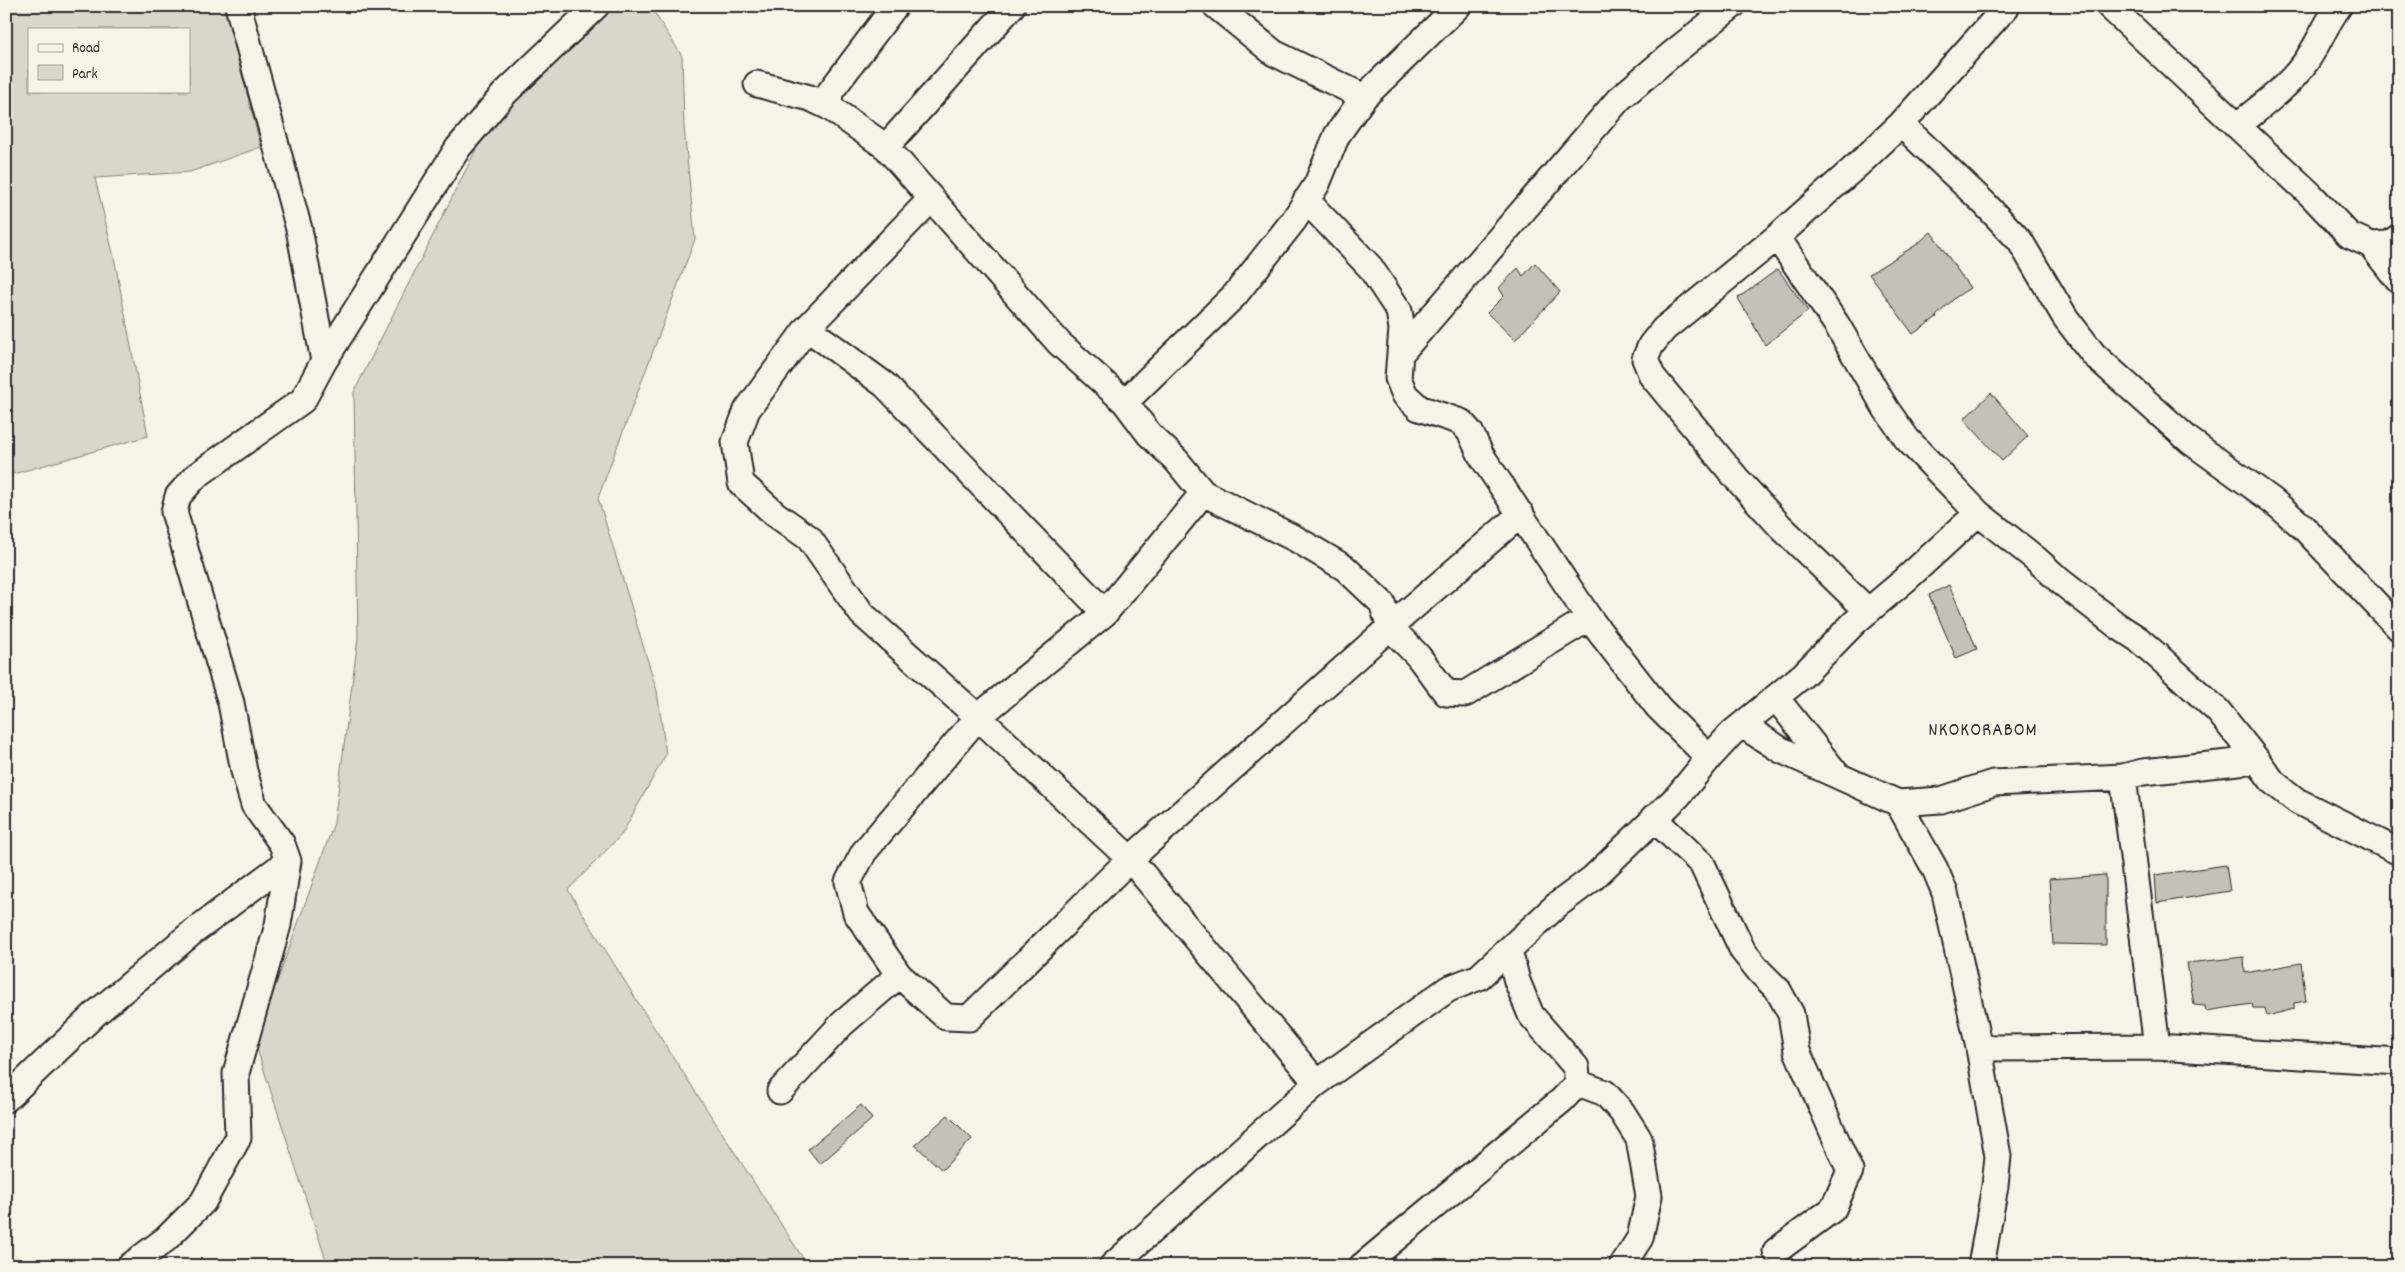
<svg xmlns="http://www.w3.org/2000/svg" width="2405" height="1272" font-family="Dekko,sans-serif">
<rect width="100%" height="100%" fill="#f7f3e8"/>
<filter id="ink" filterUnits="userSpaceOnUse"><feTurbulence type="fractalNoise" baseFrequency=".02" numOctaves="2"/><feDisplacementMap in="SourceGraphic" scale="10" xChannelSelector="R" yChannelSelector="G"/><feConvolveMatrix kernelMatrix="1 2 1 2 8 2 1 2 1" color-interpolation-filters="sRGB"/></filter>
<g filter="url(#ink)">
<path fill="#dad6cc" stroke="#82807c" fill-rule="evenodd" d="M 6,6 L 224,6 L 261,147 L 190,172 L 95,178 L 115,262 L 148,436 L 6,476 ZM 29,29 L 189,29 L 189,91 L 29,91 Z
M 598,6 L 650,6 L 682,56 L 684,127 L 695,239 L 598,498 L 657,691 L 666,754 L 622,834 L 568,890 L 644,1012 L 808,1266 L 328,1266 L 255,1043 L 334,823 L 358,638 L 354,392 L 498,106 Z"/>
<path fill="#c4c1b9" stroke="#2b2b2b" d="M 1931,232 L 1970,288 L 1956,297 L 1936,316 L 1937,317 L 1913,334 L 1869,274 L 1916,245 Z
M 1535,263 L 1560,292 L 1515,340 L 1487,313 L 1504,296 L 1499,288 L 1518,268 L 1523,276 Z
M 1778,269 L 1808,311 L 1765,345 L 1738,298 Z
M 1991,393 L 2028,436 L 2002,461 L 1964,419 Z
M 1949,585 L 1977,649 L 1956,658 L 1929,595 Z
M 2226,865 L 2230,891 L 2157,903 L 2155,875 Z
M 2106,875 L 2106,945 L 2053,944 L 2049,879 Z
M 2244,957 L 2245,973 L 2301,963 L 2306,1001 L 2294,1003 L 2294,1009 L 2267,1016 L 2265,1008 L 2253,1008 L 2252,1004 L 2206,1011 L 2205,1006 L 2194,1005 L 2187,963 Z
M 861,1105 L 872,1119 L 820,1164 L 808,1149 Z
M 948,1115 L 972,1139 L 942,1170 L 915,1145 Z"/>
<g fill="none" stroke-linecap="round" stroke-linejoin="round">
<g stroke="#2b2b2b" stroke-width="29">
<path id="minor" d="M 238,6 L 299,229 L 324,361
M 895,6 L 830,92 L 829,107 L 886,147 L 1012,6
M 1216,6 L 1274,53 L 1364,97
M 2109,6 L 2310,194 L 2349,235 L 2371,245 L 2399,281
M 757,84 L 810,98 L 829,107
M 1901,124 L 1984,203 L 2020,241 L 2065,317 L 2094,355 L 2190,441 L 2273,501 L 2303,527 L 2399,628
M 2237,126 C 2260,107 2287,88 2305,63 C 2318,45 2325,25 2339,6
M 886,147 L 1059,343 L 1125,402 L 1149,434 L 1176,460 L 1203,493
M 931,199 L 807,328 L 747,410 L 735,442 L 741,483 L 775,514 L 809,538 L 862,614 L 978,717 L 1130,859 L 1317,1083
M 1306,200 L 1370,267 L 1399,311 L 1402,329 L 1398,378 L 1405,395 L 1419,408 L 1461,422 L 1470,432 L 1481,455 L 1589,618 L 1658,707 L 1709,758
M 1777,237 L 1837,325 L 1886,409 L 1907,439 L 1927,460 L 1978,513 L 2036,559 L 2060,581 L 2118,626 L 2138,639 L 2161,659 L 2218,711 L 2257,760
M 2371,245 L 2389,244 L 2399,237
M 807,328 L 885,385 L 1105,613
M 1400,354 L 1619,99 L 1673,53 L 1732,6
M 1125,402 L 1235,295 L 1294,220 L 1317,184 L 1337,135 L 1364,97 L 1458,6
M 1521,514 L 1390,627 L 1130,859 L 969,1018 L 946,1017 L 899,975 L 856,913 L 848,882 L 864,852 L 978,717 L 1105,613 L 1203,493 L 1296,539 L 1345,568 L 1382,603 L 1390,627 L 1418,656 L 1446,693 L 1465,694 L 1589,618
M 1868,611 L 1780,526 L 1737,479 L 1652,376 L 1645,359 L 1651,345 L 1664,329 L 1777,237 L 1862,161 L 1901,124 L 2007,6
M 1776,698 L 1835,772
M 1742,725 L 1781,750 L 1898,803 L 1941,800 L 1993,783 L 2123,777 L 2143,772 L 2257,760 L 2273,782 L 2297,801 L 2399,852
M 2123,777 L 2157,1047
M 1898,803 L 1935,869 L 1945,893 L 1979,1048 L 1998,1156 L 1995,1186 L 1981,1266
M 1653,818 L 1702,864 L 1743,951 L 1760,972 L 1778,990 L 1791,1014 L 1797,1051 L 1850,1171 L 1833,1209 L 1776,1251
M 1979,1048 L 2157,1047 L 2399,1062
M 1578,1083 L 1605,1093 L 1622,1112 L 1639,1139 L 1649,1196 L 1640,1238 L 1622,1266
M 780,1091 L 842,1024 L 899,975
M 6,1099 L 95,1014 L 193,932 L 288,861
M 130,1266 L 166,1239 L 203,1202 L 238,1138 L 236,1073 L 278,925 L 288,861 L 282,844 L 254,805 L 244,771 L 231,703 L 174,512 L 178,496 L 196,476 L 303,400 L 324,361 L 458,148 L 504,94 L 596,6
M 1112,1266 L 1317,1083 L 1448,989 L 1479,977 L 1557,905 L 1593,878 L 1678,796 L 1709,758 L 1732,733 L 1803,675 L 1855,622 L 1905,580 L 1978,513
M 1362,1266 L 1562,1100 L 1578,1083 L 1576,1067 L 1531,1015 L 1517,981 L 1509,951"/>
</g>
<use href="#minor" stroke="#f7f3e8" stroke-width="25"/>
</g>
</g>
<g text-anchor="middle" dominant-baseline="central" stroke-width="4" stroke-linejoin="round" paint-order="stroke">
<g font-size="19" letter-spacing="1" fill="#2b2b2b" stroke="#f7f3e8">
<text x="1983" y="731">NKOKORABOM</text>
</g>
</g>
<rect width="2405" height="1272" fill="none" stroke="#f7f3e8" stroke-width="25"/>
<rect x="12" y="12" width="2380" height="1247" fill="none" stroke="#2b2b2b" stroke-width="2" filter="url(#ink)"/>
<rect x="28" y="28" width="162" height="65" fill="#f7f3e8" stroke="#a5a39c"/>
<rect x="38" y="44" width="25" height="8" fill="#f7f3e8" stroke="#a5a39c"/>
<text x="72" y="52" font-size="15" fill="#2b2b2b">Road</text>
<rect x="38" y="65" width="25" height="15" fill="#dad6cc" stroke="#a5a39c"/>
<text x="72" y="78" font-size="15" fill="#2b2b2b">Park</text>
</svg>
